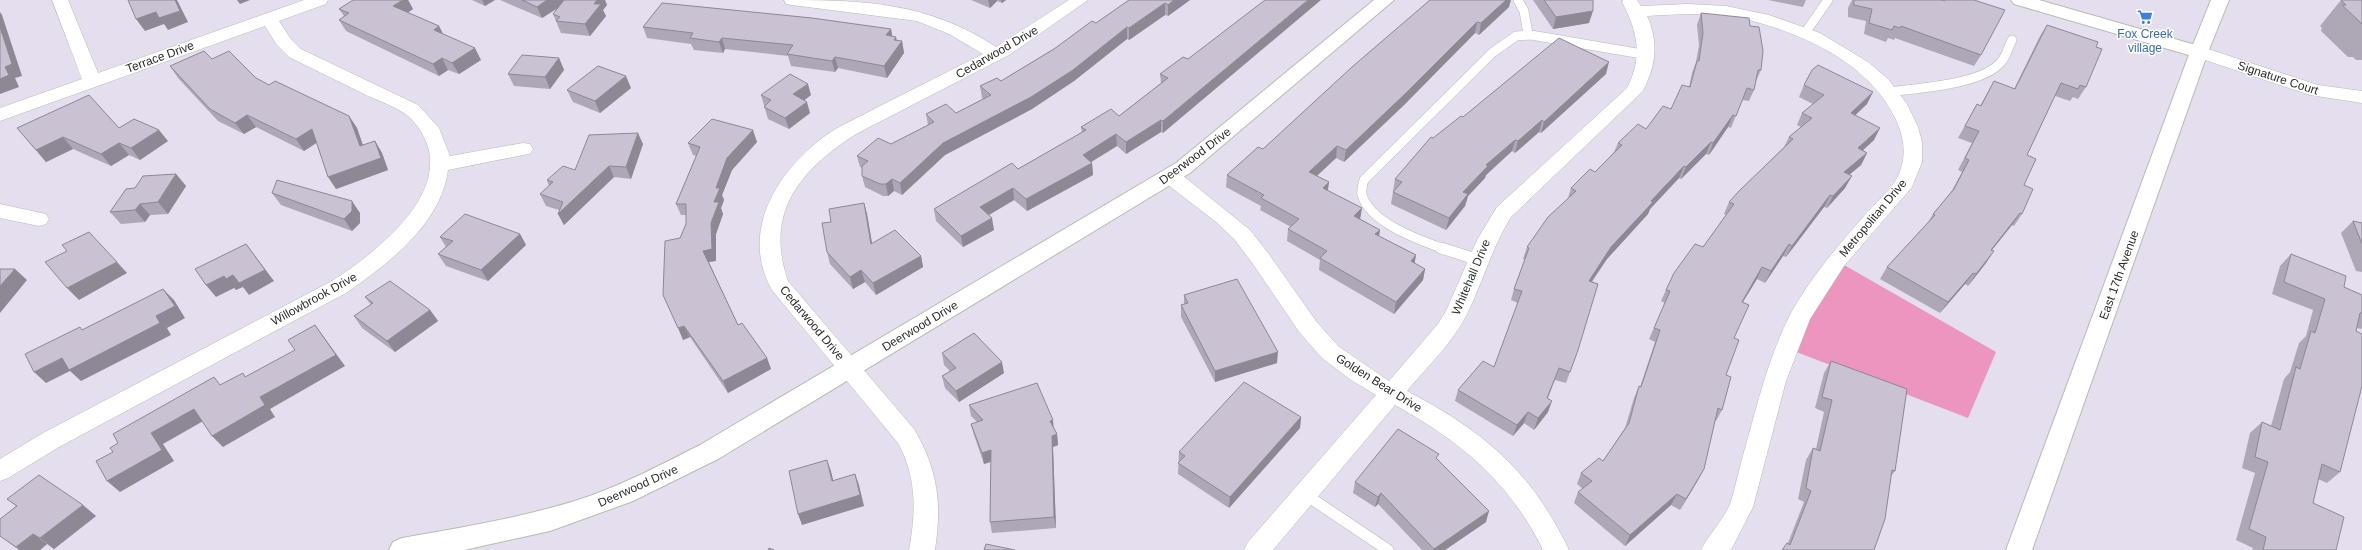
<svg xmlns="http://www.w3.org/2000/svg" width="2362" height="550" font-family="Helvetica,sans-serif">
<rect width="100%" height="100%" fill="#e5deef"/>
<path fill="#eb95bf" d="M 1837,261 L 1996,352 L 1968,418 L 1786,348 Z"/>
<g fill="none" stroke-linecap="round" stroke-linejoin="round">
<g stroke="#b3beae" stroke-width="10">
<path id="service-far1" d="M 1518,0 L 1524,11 L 1528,34
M 1805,33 L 1828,0
M 1889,92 C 1918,88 1982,85 2001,62 C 2007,56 2008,47 2012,40
M 1444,249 C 1420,240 1370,223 1362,195 C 1361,191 1363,184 1364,180 L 1492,53 L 1516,36 L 1531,35 L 1648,55"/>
</g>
<g stroke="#b3beae" stroke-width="12">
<path id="service" d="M 1441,248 L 1479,260
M 1306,495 L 1388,550"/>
</g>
<g stroke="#b3beae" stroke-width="1">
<path id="minor" d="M 52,0 L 68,0 L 98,73 L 304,0 L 328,0 L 326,4 L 279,21 L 290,38 L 301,49 L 418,105 L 439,128 L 450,156 L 523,143 L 530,144 L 533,149 L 530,154 L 523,155 L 448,170 C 441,224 388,264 346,293 L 59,447 L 8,478 L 0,481 L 0,459 L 43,433 L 332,281 C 371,256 444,201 428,147 C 424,134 415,120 404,113 C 393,106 380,101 368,96 C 342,83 315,70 289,57 L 277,45 L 265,26 L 0,121 L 0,108 L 82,79 Z
M 784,0 C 863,0 928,2 996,47 L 1069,0 L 1088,0 L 1009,55 L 856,134 C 800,170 764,212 788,281 L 914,429 C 938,470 942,503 935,550 L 909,550 C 916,513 917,477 898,443 L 772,290 C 740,233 775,175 821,139 C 839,125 862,116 882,105 C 916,88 949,71 983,54 L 949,34 L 917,21 L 792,5 L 786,4 Z
M 1623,0 L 1637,0 L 1641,6 L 1688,4 L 1726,6 L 1769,15 L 1820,33 L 1868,62 L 1888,79 L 1907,104 L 1918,127 L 1922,142 L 1922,162 L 1912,187 L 1844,266 L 1810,319 L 1786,381 L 1753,507 L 1732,548 L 1730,550 L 1701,550 C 1709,534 1723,521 1730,504 C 1735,489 1738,474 1742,459 C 1756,411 1767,360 1790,315 C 1809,279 1838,246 1864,216 C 1875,203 1893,189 1899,174 C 1907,155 1904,136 1895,118 C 1868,61 1798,31 1740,18 C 1709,12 1678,14 1647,16 C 1659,43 1656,65 1643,91 L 1511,217 C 1491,249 1482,285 1465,318 C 1450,345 1427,367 1407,391 C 1483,431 1531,470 1569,550 L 1543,550 C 1509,481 1461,442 1395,405 L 1273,550 L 1244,550 L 1248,542 L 1376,395 L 1351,380 L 1322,358 L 1300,333 L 1253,264 L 1235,240 L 1216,222 L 1163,181 L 1160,176 L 1163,171 L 1170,169 L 1177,171 L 1250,230 L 1268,253 L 1316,321 L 1338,346 L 1389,381 L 1438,324 L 1446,311 L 1477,240 L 1497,207 L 1627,88 C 1643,57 1638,32 1622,2 Z
M 2199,46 L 2318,85 L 2362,91 L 2362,103 L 2310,95 L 2193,56 L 2190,52 L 2193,48 Z
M 0,204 L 46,214 L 49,219 L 46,224 L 39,226 L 0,218 Z"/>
</g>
<g stroke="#b3beae" stroke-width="2">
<path id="tertiary" d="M 1374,0 L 1394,0 L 1190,173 L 718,459 L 633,501 L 550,531 L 464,550 L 389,550 L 393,542 L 402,538 C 464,527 527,517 587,497 C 626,483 663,464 700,445 L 1176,163 Z
M 2011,0 L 2039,0 L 2206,48 L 2208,52 L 2206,56 L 2199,58 L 2192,56 L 2014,4 Z"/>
</g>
<g stroke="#b3beae" stroke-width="2">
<path id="secondary" d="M 2211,0 L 2229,0 L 2208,52 L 2032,550 L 2006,550 L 2190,52 Z"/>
</g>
<use href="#service-far1" stroke="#fff" stroke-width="9"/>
<use href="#service" stroke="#fff" stroke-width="11"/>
<use href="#minor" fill="#fff" fill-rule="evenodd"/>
<use href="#tertiary" fill="#fff" fill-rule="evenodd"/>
<use href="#secondary" fill="#fff" fill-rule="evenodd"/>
</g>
<path fill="#aea7b5" d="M 353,0 L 408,0 L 413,9 L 408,13 L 439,26 L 443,34 L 481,60 L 459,74 L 448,70 L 439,76 L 346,31 L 339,20 L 344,16 L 339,9 Z
M 472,0 L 495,0 L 485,6 Z
M 500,0 L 605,0 L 607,5 L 603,10 L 606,16 L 590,36 L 561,33 L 553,14 L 558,8 L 542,18 Z
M 971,0 L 1006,0 L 1002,3 L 997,1 L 990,8 Z
M 1129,0 L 1190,0 L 1168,16 L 1165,15 L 1129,40 L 1127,39 L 1074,81 L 1032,109 L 945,155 L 902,195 L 894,191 L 888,196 L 883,196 L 865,187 L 862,176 L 862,168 L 860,167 L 857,156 L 891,144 L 928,125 L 926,114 L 956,113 L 983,99 L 982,98 L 980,86 L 1001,81 L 1096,23 Z
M 1430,0 L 1509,7 L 1479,35 L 1475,33 L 1404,105 L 1344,162 L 1336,158 L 1317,176 L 1329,182 L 1328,190 L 1360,219 L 1380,230 L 1379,236 L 1416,255 L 1414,263 L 1425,269 L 1423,280 L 1394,314 L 1319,270 L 1320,260 L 1287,241 L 1288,229 L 1291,227 L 1260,210 L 1261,206 L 1226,187 L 1227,175 L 1263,149 Z
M 1533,0 L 1593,0 L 1589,23 L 1553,29 Z
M 1768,0 L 1806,0 L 1803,7 Z
M 1852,0 L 1941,0 L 1981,55 L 1974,66 L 1895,38 L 1894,40 L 1888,38 L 1886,42 L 1864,34 L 1866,21 L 1848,17 L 1848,8 Z
M 2341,0 L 2362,0 L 2362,60 L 2356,60 L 2353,57 L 2348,57 L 2321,31 L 2322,28 L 2320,26 Z
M 1701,13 L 1750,26 L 1761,70 L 1756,81 L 1754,90 L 1749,101 L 1742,100 L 1731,128 L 1728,127 L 1709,155 L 1706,154 L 1681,179 L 1679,178 L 1650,209 L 1648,214 L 1607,259 L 1592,282 L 1578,350 L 1566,383 L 1555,380 L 1548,398 L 1548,412 L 1534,430 L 1524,423 L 1513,436 L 1455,401 L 1458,390 L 1494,367 L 1518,303 L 1511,300 L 1514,289 L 1525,259 L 1523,259 L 1527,247 L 1568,198 L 1571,188 L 1595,172 L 1614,152 L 1618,143 L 1646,129 L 1671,109 L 1689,87 L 1692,73 L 1696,62 L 1699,45 L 1697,25 Z
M 2047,25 L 2096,47 L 2086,87 L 2078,99 L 2073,97 L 2070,101 L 2055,96 L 2027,155 L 2022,214 L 2014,226 L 2012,225 L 1992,250 L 1986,263 L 1968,286 L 1965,284 L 1940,313 L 1880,279 L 1887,267 L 1927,224 L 1933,214 L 1951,192 L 1962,172 L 1958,170 L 1972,143 L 1958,138 L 1977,104 L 1980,106 L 1994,81 L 2014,89 L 2040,36 Z
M 643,27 L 891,29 L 892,36 L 897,41 L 902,41 L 904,53 L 887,78 L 838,68 L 835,72 L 791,66 L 788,56 L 725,49 L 723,53 L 694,50 L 691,44 L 647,38 Z
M 1183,57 L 1163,133 L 1161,132 L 1126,154 L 1117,146 L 1091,162 L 1092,163 L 1093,175 L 1027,211 L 1014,200 L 989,215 L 994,230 L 963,247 L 936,221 L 934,209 L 1018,169 L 1082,133 L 1081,127 L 1119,116 L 1161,83 L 1160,74 Z
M 559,58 L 564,70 L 550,89 L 514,86 L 508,74 Z
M 212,59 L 256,78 L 269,85 L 349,116 L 357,128 L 363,145 L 375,141 L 382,153 L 388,170 L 336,189 L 317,143 L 304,151 L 256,127 L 244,134 L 218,121 L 178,78 L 170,66 Z
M 1606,74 L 1541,133 L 1539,132 L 1515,153 L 1512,151 L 1486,175 L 1485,178 L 1468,196 L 1465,206 L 1446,230 L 1391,204 L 1393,192 L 1394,191 L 1393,191 L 1395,179 L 1463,117 Z
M 1804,85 L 1867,104 L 1855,115 L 1874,140 L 1863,150 L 1867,153 L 1861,165 L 1849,175 L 1845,188 L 1827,208 L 1824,207 L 1786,257 L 1783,256 L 1765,283 L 1757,279 L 1743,302 L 1734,338 L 1726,375 L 1722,410 L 1716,421 L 1715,421 L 1698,480 L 1680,510 L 1671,505 L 1625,546 L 1574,503 L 1578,492 L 1583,489 L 1577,484 L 1581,473 L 1603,461 L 1625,428 L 1634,398 L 1639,386 L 1640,387 L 1655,342 L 1649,339 L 1665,303 L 1661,301 L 1666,290 L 1703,247 L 1727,215 L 1724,214 L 1729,202 L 1784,147 L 1789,137 L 1801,127 L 1797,125 L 1802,113 L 1813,104 L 1799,97 Z
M 631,88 L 600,113 L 573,102 L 567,90 Z
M 761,95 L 811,95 L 804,100 L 810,113 L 789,129 L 768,119 Z
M 17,128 L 119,128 L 168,141 L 140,160 L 129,155 L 111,166 L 73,149 L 46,162 Z
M 757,142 L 732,170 L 722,195 L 724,200 L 721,208 L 723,214 L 716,234 L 716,261 L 709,262 L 738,325 L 767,358 L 771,369 L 728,393 L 690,337 L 683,340 L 680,238 L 686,224 L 686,215 L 681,215 L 676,204 L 696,156 L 693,155 L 688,143 Z
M 643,144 L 631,179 L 614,177 L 564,225 L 558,214 L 559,210 L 546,206 L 540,194 L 549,186 L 547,180 Z
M 176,174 L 186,186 L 168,214 L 150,215 L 145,222 L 121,224 L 110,212 L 135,188 Z
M 272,193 L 360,213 L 360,223 L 352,231 L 281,205 Z
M 864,203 L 867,214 L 872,243 L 921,256 L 923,267 L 876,295 L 865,282 L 853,289 L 830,264 L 827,252 L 831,222 Z
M 2353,221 L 2362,223 L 2362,272 L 2356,271 L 2341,233 Z
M 520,234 L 526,245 L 488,281 L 446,266 L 438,254 L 446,247 L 440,237 Z
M 2291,254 L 2344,287 L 2362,295 L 2362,328 L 2361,329 L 2357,328 L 2356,331 L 2340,472 L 2327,483 L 2318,479 L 2313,503 L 2336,550 L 2252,550 L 2253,548 L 2236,540 L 2255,473 L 2242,468 L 2250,433 L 2262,422 L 2271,426 L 2284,379 L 2290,372 L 2299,343 L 2306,336 L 2313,310 L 2272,294 L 2280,266 Z
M 1184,295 L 1277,363 L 1215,382 L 1181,317 L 1181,305 L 1184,305 Z
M 365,297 L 430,310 L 438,321 L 395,352 L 362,328 L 354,316 L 371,305 Z
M 942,353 L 1004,373 L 959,402 L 945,388 L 942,376 L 950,371 L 944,365 Z
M 1831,361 L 1895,471 L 1891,476 L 1874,550 L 1782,550 L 1787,543 L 1788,543 L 1804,502 L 1798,499 L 1806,460 L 1813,448 L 1816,449 L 1824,412 L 1815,408 L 1824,373 Z
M 969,405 L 1054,429 L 1057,434 L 1058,445 L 1053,447 L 1056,528 L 992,533 L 990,522 L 991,462 L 984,464 L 974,435 L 971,424 L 977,422 L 971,416 Z
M 1301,417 L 1300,428 L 1229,508 L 1178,474 L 1179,452 Z
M 1438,459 L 1486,522 L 1445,550 L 1422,550 L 1378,504 L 1375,507 L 1353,493 L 1355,482 Z
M 7,499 L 96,516 L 54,549 L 47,544 L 40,550 L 19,550 L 0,536 L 0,519 L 16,506 Z"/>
<path fill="#8d8893" d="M 175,0 L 177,0 L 188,22 L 168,30 L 164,24 L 145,31 L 136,19 Z
M 237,0 L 250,0 L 240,4 Z
M 403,0 L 408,0 L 413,9 L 399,18 L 393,6 Z
M 482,0 L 495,0 L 485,6 Z
M 547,0 L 566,0 L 567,2 L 542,18 L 537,7 Z
M 597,0 L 605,0 L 607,5 L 603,10 L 606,16 L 590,36 L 585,24 L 594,4 Z
M 988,0 L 997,0 L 997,1 L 990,8 Z
M 1001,0 L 1006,0 L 1002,3 Z
M 1174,0 L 1190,0 L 1168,16 L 1168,5 Z
M 1308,0 L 1321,0 L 1163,133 L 1163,121 Z
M 1506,0 L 1511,0 L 1509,7 L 1479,35 L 1481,23 Z
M 1165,3 L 1165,15 L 1129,40 L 1129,28 Z
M 1593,11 L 1589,23 L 1553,29 L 1556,17 Z
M 0,12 L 2,15 L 22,76 L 15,78 L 19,87 L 0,94 L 0,79 L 5,67 L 0,27 Z
M 1477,22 L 1475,33 L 1404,105 L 1344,162 L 1346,150 Z
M 439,26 L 445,38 L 434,30 Z
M 1127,27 L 1127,39 L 1074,81 L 1032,109 L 945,155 L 902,195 L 900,183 L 943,143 Z
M 891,29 L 893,40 L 886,35 Z
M 896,37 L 898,46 L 902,41 L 904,53 L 887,78 L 884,66 L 894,40 Z
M 722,38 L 725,49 L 723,53 L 719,42 Z
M 475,48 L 481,60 L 459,74 L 452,63 Z
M 835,57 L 838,68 L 835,72 L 832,61 Z
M 442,58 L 448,70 L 439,76 L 433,64 Z
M 559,58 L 564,70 L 550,89 L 545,77 Z
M 1609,62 L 1606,74 L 1541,133 L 1544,122 Z
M 626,76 L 631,88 L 600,113 L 595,101 Z
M 808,84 L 811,95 L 797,106 L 793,94 Z
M 1873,92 L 1867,104 L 1845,125 L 1851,113 Z
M 807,102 L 810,113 L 789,129 L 785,118 Z
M 247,115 L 256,127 L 244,134 L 235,123 Z
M 1733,115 L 1728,127 L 1709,155 L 1713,143 Z
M 349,116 L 357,128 L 367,158 L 360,146 Z
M 1161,120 L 1161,132 L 1126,154 L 1126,142 Z
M 1542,120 L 1539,132 L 1515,153 L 1518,141 Z
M 1880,128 L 1874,140 L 1852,160 L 1858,148 Z
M 312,129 L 320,140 L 304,151 L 296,139 Z
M 159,130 L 168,141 L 140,160 L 131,148 Z
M 753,130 L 757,142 L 732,170 L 722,195 L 724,200 L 721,208 L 723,214 L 716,234 L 716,261 L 708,262 L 703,251 L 711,223 L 716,188 L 727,158 Z
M 638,133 L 643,144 L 631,179 L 626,167 Z
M 1116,134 L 1117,146 L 1083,167 L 1083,155 Z
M 63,137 L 73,149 L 46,162 L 36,150 Z
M 1515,140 L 1512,151 L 1486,175 L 1485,178 L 1468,196 L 1465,206 L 1446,230 L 1449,218 L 1463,192 L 1486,165 Z
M 375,141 L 382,153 L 388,170 L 336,189 L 328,177 Z
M 1711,142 L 1706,154 L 1681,179 L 1686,167 Z
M 119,143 L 129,155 L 111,166 L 101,154 Z
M 1337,146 L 1336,158 L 1308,184 L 1309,172 Z
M 1867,153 L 1861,165 L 1838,184 L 1844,172 Z
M 1092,163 L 1093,175 L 1027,211 L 1026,199 Z
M 609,166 L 614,177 L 564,225 L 558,214 Z
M 1684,166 L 1679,178 L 1650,209 L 1648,214 L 1607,259 L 1584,292 L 1589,281 L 1611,247 L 1651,201 Z
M 176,174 L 186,186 L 168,214 L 158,202 Z
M 1852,176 L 1845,188 L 1827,208 L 1833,196 Z
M 892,179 L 894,191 L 888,196 L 886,184 Z
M 1329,182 L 1327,194 L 1323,188 Z
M 1013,188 L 1014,200 L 982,219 L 980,207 Z
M 1830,195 L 1824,207 L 1786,257 L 1792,246 Z
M 352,201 L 360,213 L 360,223 L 352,231 L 344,219 Z
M 864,203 L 867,214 L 874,255 L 871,244 Z
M 140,204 L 150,215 L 145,222 L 135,210 Z
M 1362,208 L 1360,220 L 1354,216 Z
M 2020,213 L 2012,225 L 1983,261 L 1991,250 Z
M 992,218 L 994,230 L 963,247 L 961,236 Z
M 1380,230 L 1378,241 L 1375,234 Z
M 520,234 L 526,245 L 488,281 L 481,270 Z
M 246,244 L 274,281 L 249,295 L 243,287 L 236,290 L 234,288 L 216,297 L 206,285 L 224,276 L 233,275 Z
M 1789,244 L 1783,256 L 1765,283 L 1771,271 Z
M 1994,251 L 1986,263 L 1968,286 L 1976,274 Z
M 1416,255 L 1414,267 L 1411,261 Z
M 921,256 L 923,267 L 876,295 L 873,283 Z
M 117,262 L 127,273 L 79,300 L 67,288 Z
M 1762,267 L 1757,279 L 1736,313 L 1742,302 Z
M 15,269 L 27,280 L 0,313 L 0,286 Z
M 1425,269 L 1423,280 L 1394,314 L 1396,302 Z
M 861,270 L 865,282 L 853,289 L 850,277 Z
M 1973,273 L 1965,284 L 1940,313 L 1948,302 Z
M 163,289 L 174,300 L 185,318 L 167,328 L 171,335 L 81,381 L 70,371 L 46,383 L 34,372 L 62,358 L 156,316 Z
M 430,310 L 438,321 L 395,352 L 387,341 Z
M 315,325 L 345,366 L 270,409 L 275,417 L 223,447 L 212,436 L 260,397 Z
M 684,326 L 690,337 L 683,340 L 678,328 Z
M 1278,352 L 1277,363 L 1215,382 L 1215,371 Z
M 767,358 L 771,369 L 728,393 L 723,381 Z
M 1002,362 L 1004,373 L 959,402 L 956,391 Z
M 1552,401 L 1548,412 L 1534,430 L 1538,418 Z
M 194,409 L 205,420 L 163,444 L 174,461 L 120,492 L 107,481 L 151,433 Z
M 1528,412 L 1524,423 L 1513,436 L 1517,425 Z
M 1301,417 L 1300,428 L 1229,508 L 1230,497 Z
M 1053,420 L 1054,431 L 1050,421 Z
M 1057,434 L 1058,445 L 1053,447 L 1056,528 L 1054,517 L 1052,436 Z
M 991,450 L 993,461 L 984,464 L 982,453 Z
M 827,460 L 831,471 L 836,492 L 832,481 Z
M 1704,469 L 1698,480 L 1680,510 L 1686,499 Z
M 855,474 L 859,485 L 864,506 L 802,525 L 798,514 Z
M 1381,493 L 1378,504 L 1375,507 L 1378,497 Z
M 1677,494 L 1671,505 L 1625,546 L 1630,535 Z
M 83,505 L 96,516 L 54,549 L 40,538 Z
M 1489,511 L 1486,522 L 1445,550 L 1433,550 L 1434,549 Z
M 33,534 L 47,544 L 40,550 L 20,550 L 16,547 Z"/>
<path fill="#cac2d2" stroke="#8d8893" d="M 128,0 L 175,0 L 180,11 L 159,18 L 156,12 L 136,19 Z
M 353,0 L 403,0 L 393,6 L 439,26 L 434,30 L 475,48 L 452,63 L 442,58 L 433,64 L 339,20 L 349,13 L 339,9 Z
M 522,0 L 547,0 L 537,7 Z
M 564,0 L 597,0 L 594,4 L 601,4 L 585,24 L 556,21 L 560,17 L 553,14 Z
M 1129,0 L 1174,0 L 1168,5 L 1165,3 L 1129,28 L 1127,27 L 1073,70 L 1031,97 L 943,143 L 900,183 L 892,179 L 886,184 L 880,184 L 862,176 L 862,166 L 868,161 L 857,156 L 878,138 L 891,144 L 934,122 L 926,114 L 946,104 L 956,113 L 991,95 L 980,86 L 997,78 L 1001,81 L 1054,49 L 1092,21 L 1096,23 Z
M 1265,0 L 1308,0 L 1163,121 L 1161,120 L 1126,142 L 1116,134 L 1083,155 L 1092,163 L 1026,199 L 1013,188 L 980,207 L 992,218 L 961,236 L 934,209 L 1012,163 L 1018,169 L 1086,130 L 1081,127 L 1111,109 L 1119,116 L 1168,78 L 1160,74 L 1183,57 L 1188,59 Z
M 1430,0 L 1506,0 L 1481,23 L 1477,22 L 1406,93 L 1346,150 L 1337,146 L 1309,172 L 1329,182 L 1323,188 L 1362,208 L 1354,216 L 1380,230 L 1375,234 L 1416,255 L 1411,261 L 1425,269 L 1396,302 L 1320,258 L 1327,251 L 1288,229 L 1299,219 L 1261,198 L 1264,195 L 1227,175 L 1258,147 L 1263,149 L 1352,67 Z
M 1544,0 L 1593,0 L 1593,11 L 1556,17 Z
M 1854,0 L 1941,0 L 1945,1 L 1945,0 L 1974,0 L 2005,10 L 1981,55 L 1901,26 L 1900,28 L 1894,26 L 1892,30 L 1869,23 L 1872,9 L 1854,5 Z
M 2341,0 L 2362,0 L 2362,24 L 2342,5 L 2346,5 Z
M 662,3 L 812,18 L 891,29 L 886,35 L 896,37 L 894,40 L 902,41 L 884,66 L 835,57 L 832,61 L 787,54 L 793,45 L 722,38 L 719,42 L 690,38 L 693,33 L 643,27 Z
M 1701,13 L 1749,18 L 1750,26 L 1759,27 L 1763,51 L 1761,70 L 1758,70 L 1754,90 L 1747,88 L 1736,116 L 1733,115 L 1713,143 L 1711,142 L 1686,167 L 1684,166 L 1651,201 L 1653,202 L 1611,247 L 1589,281 L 1598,284 L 1578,350 L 1570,372 L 1559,368 L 1547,398 L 1552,401 L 1538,418 L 1528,412 L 1517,425 L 1458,390 L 1483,361 L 1494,367 L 1522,291 L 1514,289 L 1529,248 L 1527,247 L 1548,217 L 1576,191 L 1571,188 L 1590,169 L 1595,172 L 1622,145 L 1618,143 L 1638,124 L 1646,129 L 1663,106 L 1671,109 L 1682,85 L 1690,87 L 1697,61 L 1699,61 L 1703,33 Z
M 2047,25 L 2098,42 L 2096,47 L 2102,49 L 2086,87 L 2080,85 L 2078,89 L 2061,83 L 2027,155 L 2036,159 L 2024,185 L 2033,189 L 2022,214 L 2020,213 L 1991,250 L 1994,251 L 1976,274 L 1973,273 L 1948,302 L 1887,267 L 1935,215 L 1933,214 L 1954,189 L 1969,160 L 1965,158 L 1979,131 L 1965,126 L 1977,104 L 1981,106 L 1994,81 L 2015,89 Z
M 0,27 L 12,64 L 5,67 L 9,75 L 0,79 Z
M 1559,38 L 1609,62 L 1544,122 L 1542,120 L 1518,141 L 1515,140 L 1486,165 L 1488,166 L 1463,192 L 1468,194 L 1449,218 L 1393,192 L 1402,182 L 1395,179 L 1431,137 L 1433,138 L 1461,116 L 1463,117 Z
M 204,51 L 212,59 L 229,51 L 256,78 L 269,85 L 275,81 L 349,116 L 360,146 L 375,141 L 381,158 L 328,177 L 312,129 L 296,139 L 247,115 L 235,123 L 210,109 L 170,66 Z
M 522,55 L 559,58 L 545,77 L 508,74 Z
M 1818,65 L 1873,92 L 1851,113 L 1880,128 L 1858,148 L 1867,153 L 1844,172 L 1852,176 L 1833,196 L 1830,195 L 1792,246 L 1789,244 L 1771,271 L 1762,267 L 1742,302 L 1749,305 L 1734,338 L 1739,340 L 1726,375 L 1731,377 L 1722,410 L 1718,408 L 1704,469 L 1686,499 L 1677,494 L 1630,535 L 1578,492 L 1592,481 L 1581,473 L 1599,458 L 1603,461 L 1629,423 L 1639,386 L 1641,387 L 1660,330 L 1654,328 L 1670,291 L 1666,290 L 1674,273 L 1695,244 L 1703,247 L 1734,204 L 1729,202 L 1739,191 L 1793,139 L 1789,137 L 1812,118 L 1802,113 L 1824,95 L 1804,85 L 1812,70 Z
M 598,66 L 626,76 L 595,101 L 567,90 Z
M 790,74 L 808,84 L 793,94 L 807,102 L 785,118 L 764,107 L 771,100 L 761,95 Z
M 89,95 L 119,128 L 134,119 L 159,130 L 131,148 L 119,143 L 101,154 L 63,137 L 36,150 L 17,128 Z
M 712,119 L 753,130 L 727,158 L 716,188 L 720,188 L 714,202 L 719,202 L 711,223 L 712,249 L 703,251 L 738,325 L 742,323 L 767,358 L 723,381 L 684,326 L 678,328 L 663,295 L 665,241 L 680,238 L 686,224 L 686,204 L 676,204 L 700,147 L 688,143 Z
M 638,133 L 626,167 L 609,166 L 558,214 L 563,202 L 540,194 L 553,182 L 547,180 L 563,166 L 575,170 L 589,135 Z
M 176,174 L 158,202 L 140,204 L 135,210 L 110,212 L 126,189 L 135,188 L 143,176 Z
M 277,180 L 352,201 L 352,211 L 344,219 L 272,193 Z
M 864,203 L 871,244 L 895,230 L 921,256 L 873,283 L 861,270 L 850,277 L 827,252 L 822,223 L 831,222 L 829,209 Z
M 465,214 L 520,234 L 481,270 L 438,254 L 453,241 L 440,237 Z
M 2353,221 L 2362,223 L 2362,244 Z
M 89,232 L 117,262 L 67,288 L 45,262 L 67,251 L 62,245 Z
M 246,244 L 265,270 L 239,283 L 233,275 L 226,279 L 224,276 L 206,285 L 195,269 Z
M 2291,254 L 2346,276 L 2344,287 L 2362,295 L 2362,313 L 2360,313 L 2356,331 L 2362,334 L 2362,386 L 2340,472 L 2322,464 L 2313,503 L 2344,517 L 2336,550 L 2263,550 L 2266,537 L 2249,529 L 2268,462 L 2255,457 L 2262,422 L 2280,430 L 2296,367 L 2300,369 L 2311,331 L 2315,333 L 2325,299 L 2284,282 Z
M 0,269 L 15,269 L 0,286 Z
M 1237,279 L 1278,352 L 1215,371 L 1181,305 L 1188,303 L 1184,295 Z
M 390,281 L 430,310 L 387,341 L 354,316 L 373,303 L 365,297 Z
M 163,289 L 175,306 L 156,316 L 160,323 L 69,370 L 62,358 L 34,372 L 25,354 L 80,327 L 82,330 Z
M 315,325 L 336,355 L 260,397 L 265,405 L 212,436 L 194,409 L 151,433 L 162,450 L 107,481 L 96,461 L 113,452 L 110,448 L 118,443 L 113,434 L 214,377 L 220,385 L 243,373 L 245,377 L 295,350 L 288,340 Z
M 974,333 L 1002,362 L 956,391 L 942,376 L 956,368 L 942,353 Z
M 1831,361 L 1907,389 L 1895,471 L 1892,470 L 1885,519 L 1874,550 L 1782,550 L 1787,543 L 1790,545 L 1811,491 L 1806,488 L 1813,448 L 1820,451 L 1832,400 L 1822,397 Z
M 1244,382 L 1301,417 L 1230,497 L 1178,463 L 1185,456 L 1179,452 Z
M 1037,383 L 1053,420 L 1050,421 L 1057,434 L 1052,436 L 1054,517 L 990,522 L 991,450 L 982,453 L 971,424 L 983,420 L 969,405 Z
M 1398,429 L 1439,454 L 1436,458 L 1489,511 L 1434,549 L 1381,493 L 1378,497 L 1355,482 Z
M 827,460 L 832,481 L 855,474 L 860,495 L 798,514 L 789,471 Z
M 39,475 L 83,505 L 40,538 L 33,534 L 16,547 L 0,536 L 0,519 L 17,506 L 7,499 Z
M 986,544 L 1015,550 L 984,550 Z
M 769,548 L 774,550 L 768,550 Z"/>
<defs>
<g id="supermarket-bare" transform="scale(1.2)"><path d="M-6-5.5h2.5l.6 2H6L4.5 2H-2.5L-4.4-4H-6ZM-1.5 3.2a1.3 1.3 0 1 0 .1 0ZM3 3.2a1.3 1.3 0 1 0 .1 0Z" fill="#3f7fe0" stroke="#fff" stroke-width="2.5" paint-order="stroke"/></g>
</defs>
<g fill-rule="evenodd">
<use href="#supermarket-bare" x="2145" y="17"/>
</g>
<g text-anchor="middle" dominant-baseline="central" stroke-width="3" stroke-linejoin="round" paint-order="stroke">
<g font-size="12" fill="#366cbe" stroke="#fff">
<text x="2145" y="34">Fox Creek<tspan x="2145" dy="14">village</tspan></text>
</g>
<g font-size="12" fill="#2d2d2d" stroke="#fff">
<text transform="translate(997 52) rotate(-30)">Cedarwood Drive</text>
<text transform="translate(160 57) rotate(-20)">Terrace Drive</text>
<text transform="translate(2278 78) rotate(18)">Signature Court</text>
<text transform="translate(1195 156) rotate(-37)">Deerwood Drive</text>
<text transform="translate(1873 218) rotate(-50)">Metropolitan Drive</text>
<text transform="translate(2119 275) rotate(-70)">East 17th Avenue</text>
<text transform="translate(1471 277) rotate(-67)">Whitehall Drive</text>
<text transform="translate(314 299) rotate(-29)">Willowbrook Drive</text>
<text transform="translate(812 323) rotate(50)">Cedarwood Drive</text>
<text transform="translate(920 326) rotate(-31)">Deerwood Drive</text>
<text transform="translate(1379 383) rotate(32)">Golden Bear Drive</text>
<text transform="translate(638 486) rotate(-24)">Deerwood Drive</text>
</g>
</g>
</svg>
